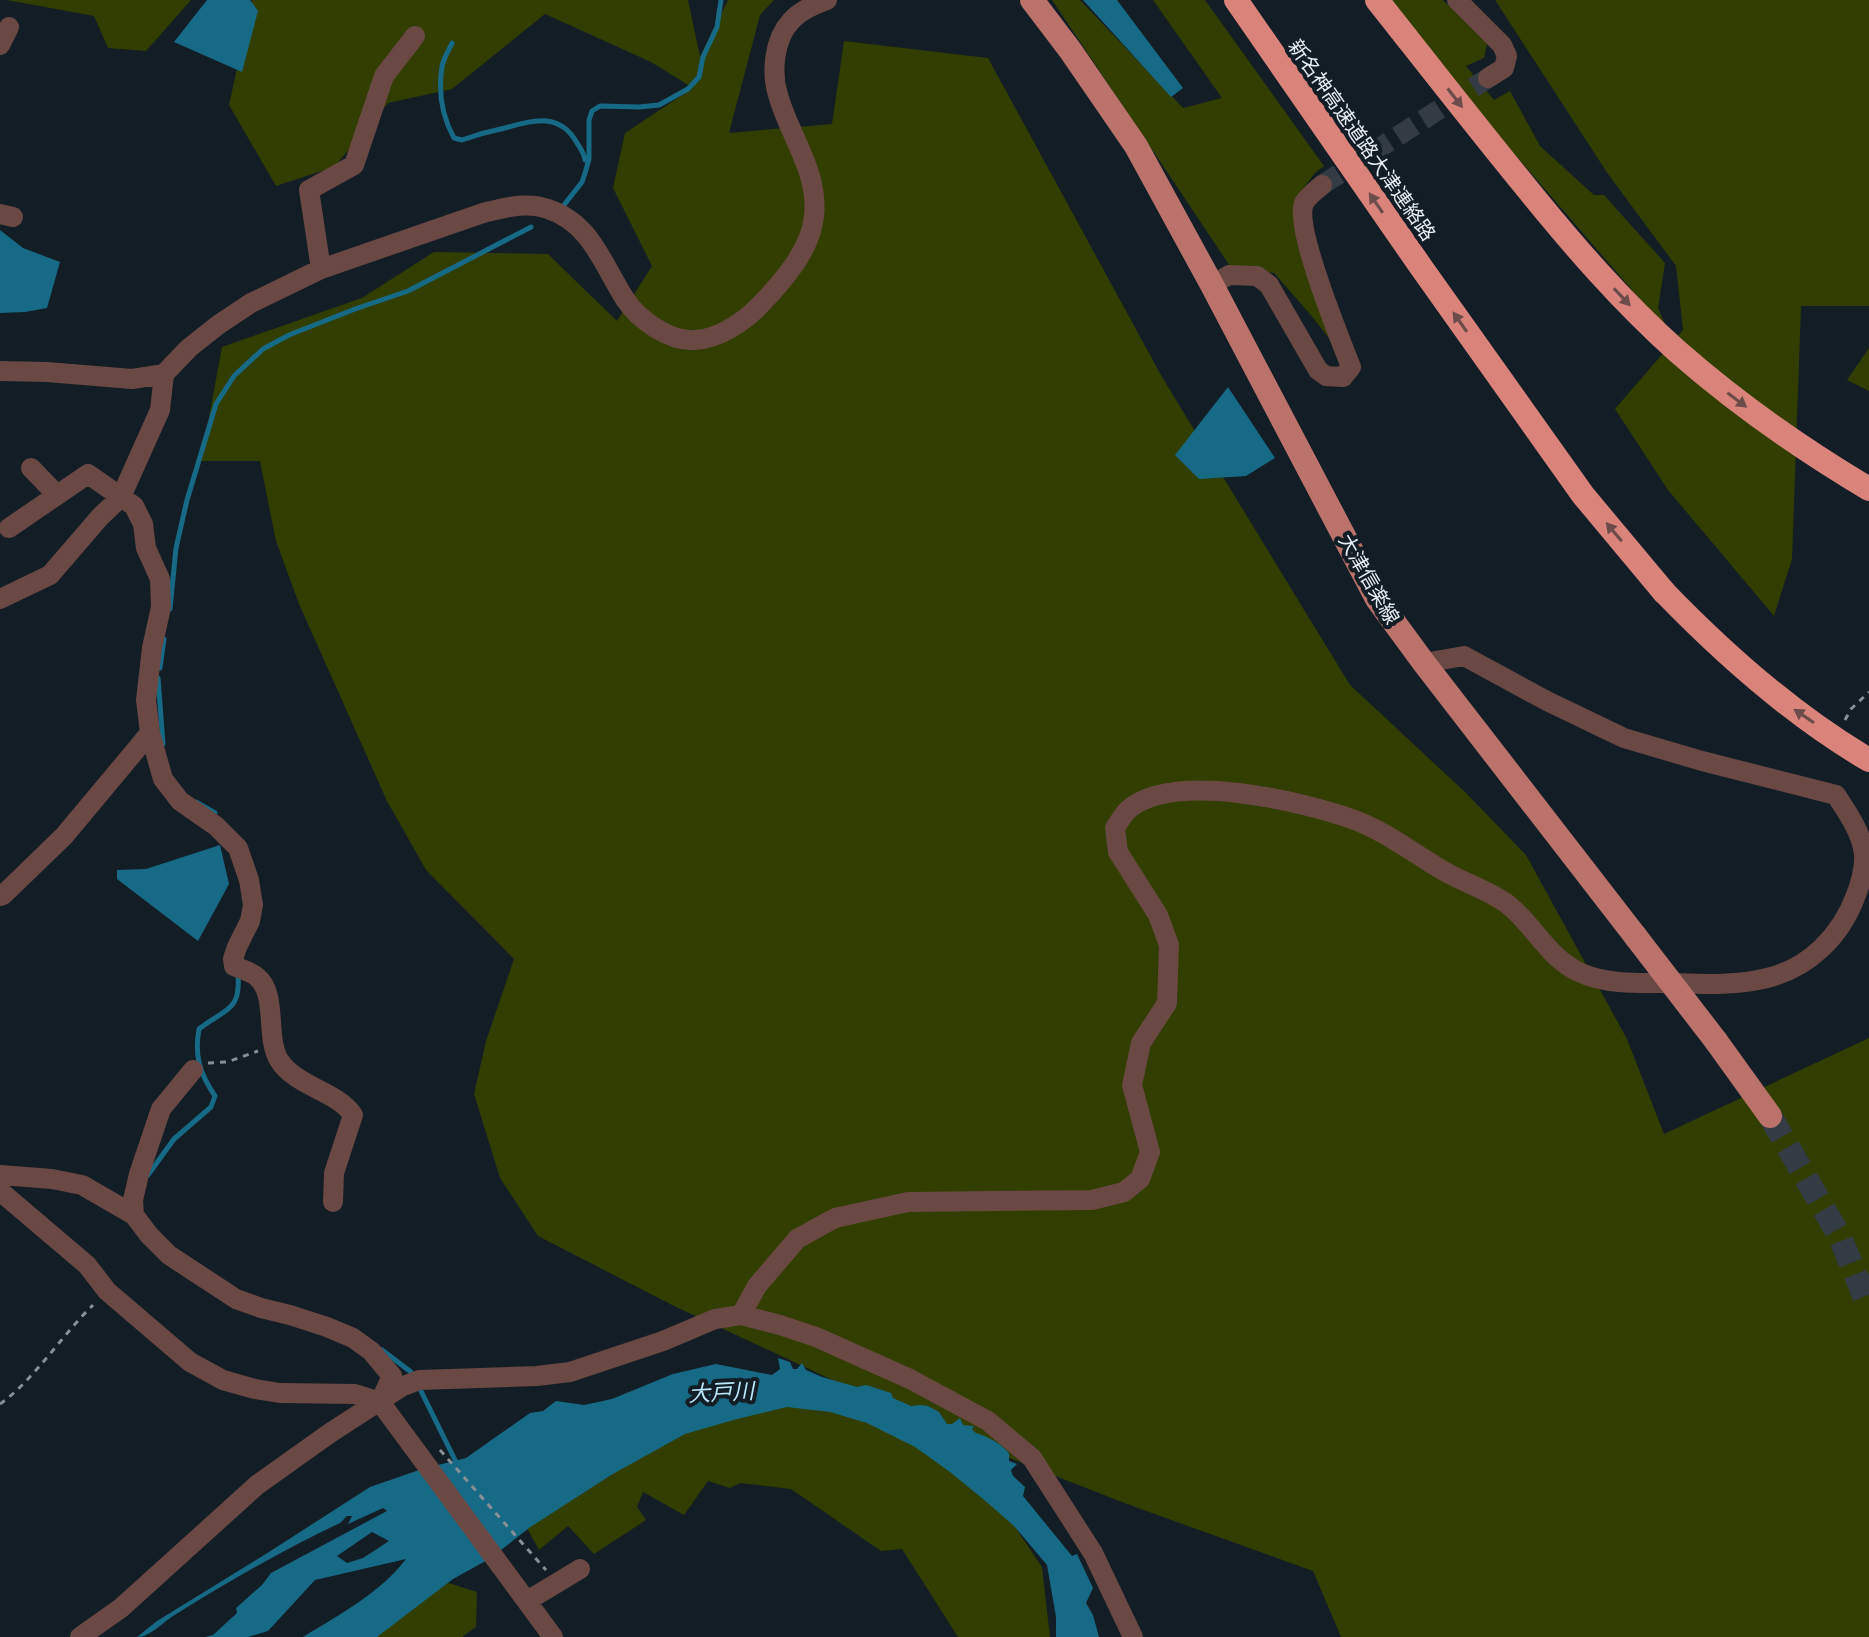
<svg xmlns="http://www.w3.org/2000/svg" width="1869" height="1637" font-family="'Source Serif 4','Noto Sans JP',serif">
<rect width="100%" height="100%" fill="#131d25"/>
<path fill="#313e00" d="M 7,0 L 191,0 L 146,51 L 108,48 L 94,16 Z
M 252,0 L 688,0 L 700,57 L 728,0 L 774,0 L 760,15 L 729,133 L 832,124 L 844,41 L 988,58 L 1162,377 L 1350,685 L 1465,792 L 1526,855 L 1627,1039 L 1664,1134 L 1869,1038 L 1869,1637 L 1341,1637 L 1313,1571 L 1127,1504 L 948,1434 L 674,1306 L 538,1236 L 500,1178 L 474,1094 L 486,1041 L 514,959 L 426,870 L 387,801 L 299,604 L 276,541 L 260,461 L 201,461 L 222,347 L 362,298 L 434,252 L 548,254 L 617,321 L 652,266 L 613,188 L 625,133 L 693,88 L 651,62 L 545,14 L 452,89 L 388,103 L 334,167 L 276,186 L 229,105 Z
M 1052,0 L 1080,0 L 1183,108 L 1222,98 L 1153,0 L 1205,0 L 1324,166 L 1315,173 L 1298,195 L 1338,350 L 1310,314 L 1274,273 L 1230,266 Z
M 1389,0 L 1443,0 L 1487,44 L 1484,58 L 1466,66 L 1494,100 L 1510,91 L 1540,146 L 1594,195 L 1604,195 L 1665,263 L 1658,308 L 1669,333 L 1486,121 Z
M 1495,0 L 1869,0 L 1869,306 L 1801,306 L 1792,559 L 1774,616 L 1668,490 L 1615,409 L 1683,330 L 1676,266 L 1608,174 Z
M 1869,348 L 1869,391 L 1847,380 Z
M 780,1397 L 870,1416 L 991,1491 L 1042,1567 L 1050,1637 L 958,1637 L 902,1549 L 881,1551 L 791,1489 L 740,1483 L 730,1488 L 708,1481 L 684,1515 L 643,1492 L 637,1507 L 646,1520 L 594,1554 L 568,1526 L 539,1550 L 523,1521 L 611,1459 Z
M 433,1578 L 477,1592 L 476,1627 L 462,1637 L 349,1637 Z"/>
<path fill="#176a86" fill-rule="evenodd" d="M 207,0 L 250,0 L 258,11 L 242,72 L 174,42 Z
M 1083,0 L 1117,0 L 1183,88 L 1171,97 Z
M 0,230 L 23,248 L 60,262 L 47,308 L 25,312 L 0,313 Z
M 1228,387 L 1275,458 L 1246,476 L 1199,479 L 1175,455 Z
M 220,845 L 229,884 L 198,941 L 117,879 L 117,870 L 146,869 Z
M 778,1358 L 790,1362 L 793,1369 L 797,1369 L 802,1363 L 806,1370 L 822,1377 L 857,1387 L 866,1385 L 891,1393 L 893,1398 L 911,1406 L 920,1405 L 928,1406 L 939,1412 L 947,1424 L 952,1424 L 960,1418 L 963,1425 L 974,1426 L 972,1429 L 974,1432 C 988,1437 999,1442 1009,1453 L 1009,1461 L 1017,1464 L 1011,1470 L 1013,1476 L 1025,1487 L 1023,1496 L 1072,1556 L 1077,1554 L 1093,1588 L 1086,1603 L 1093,1615 L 1099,1637 L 1056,1637 L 1056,1617 L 1047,1565 L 1014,1526 L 989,1504 L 950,1472 L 915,1447 L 867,1423 L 830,1412 L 787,1407 L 737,1419 L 685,1434 L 611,1475 L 529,1528 L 491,1558 L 453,1579 L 377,1637 L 303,1637 C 339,1615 380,1593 406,1559 L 315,1580 L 268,1631 L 248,1637 L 205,1637 L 213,1635 L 237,1613 L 236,1608 L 262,1585 L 271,1573 L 387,1511 L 383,1508 L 348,1524 L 352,1516 L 347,1516 L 340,1523 C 283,1550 227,1582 173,1616 C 162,1623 150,1637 137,1637 L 157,1621 L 269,1552 L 370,1487 L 422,1469 L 466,1458 L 530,1413 L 543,1411 L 556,1401 L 584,1405 L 612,1399 L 673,1374 L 716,1364 L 772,1375 L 780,1369 ZM 372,1532 L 389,1541 L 363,1558 L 347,1563 L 337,1556 Z"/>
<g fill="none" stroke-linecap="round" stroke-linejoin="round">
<path stroke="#176a86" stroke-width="5" d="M 452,43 C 449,50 443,59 442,67 C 438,92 442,116 454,138 L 462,140 C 476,135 490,131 505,128 C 534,120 560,112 577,143 C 581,149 584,153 585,160
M 564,205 L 582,182 L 586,170 L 589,159 L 589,120 L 592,111 L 600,106 L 639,107 L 659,105 L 688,89 L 699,77 L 703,57 L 717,27 L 721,0
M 170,609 L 176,548 L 187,500 L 216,404 L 234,376 L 263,349 L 289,335 L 355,309 L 408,291 L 531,227
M 160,668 L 164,639
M 158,678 L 163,744
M 196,802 L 215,813
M 148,1175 L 174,1139 L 211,1107 L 215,1096 C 200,1074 194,1056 199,1029 C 224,1009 241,1012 238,975
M 382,1350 L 411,1372
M 421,1391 L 458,1466"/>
<path stroke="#333c44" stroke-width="20" stroke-dasharray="20 10" stroke-linecap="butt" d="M 1322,185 L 1488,78"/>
<path stroke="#333c44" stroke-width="24" stroke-dasharray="24 12" stroke-linecap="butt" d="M 1770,1116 L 1839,1235 L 1869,1307"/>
<path stroke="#879096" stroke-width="3" stroke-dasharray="6 6" stroke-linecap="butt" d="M 1845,720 L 1851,709 L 1869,692
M 208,1063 L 227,1062 L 258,1051
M 0,1404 C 34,1380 62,1335 93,1305
M 440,1450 L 546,1570"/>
<path stroke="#6a4843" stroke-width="20" d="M 1457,0 L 1502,45 L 1507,56 L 1504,68 L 1488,78
M 0,45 L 9,27
M 0,214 L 13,217
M 321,269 L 309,190 L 354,165 L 384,76 L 415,36
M 1212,285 L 1229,275 L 1257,276 L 1269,285 L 1318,370 L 1326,376 L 1343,377 L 1351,367 C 1340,339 1294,227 1304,203 C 1307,197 1316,190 1322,185
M 0,371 L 47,372 L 132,379 L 164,374
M 31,468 L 57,495
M 9,528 L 88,474 L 134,506 L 143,524 L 146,548 L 160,579 L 161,607 L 152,648 L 146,700 L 150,733 L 163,779 L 180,801 L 216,826 L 238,848 L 249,880 L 253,905 L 250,921 L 237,947 L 233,959 L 234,966 C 241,969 252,972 257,977 C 278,994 265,1037 279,1060 C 296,1087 337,1091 353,1115 L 334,1173 L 333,1202
M 0,599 L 50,575 L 100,517 L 121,497 L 160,410 L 164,374 L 189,348 L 218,325 L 251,303 L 321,269 L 483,213 C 504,208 527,201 548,209 C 591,223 603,265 625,299 C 638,319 669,342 695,340 C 720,339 746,320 762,303 C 784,280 811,249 814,216 C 819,172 789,135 778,95 C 771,72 774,39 791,21 C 801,10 814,5 827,0
M 0,896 L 3,895 L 64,836 L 150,733
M 0,1175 L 52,1179 L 82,1185 L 134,1215 L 149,1235 L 169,1255 L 236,1299 L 261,1308 L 290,1315 L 327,1327 L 353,1338 L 371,1351 L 392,1376 L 380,1402
M 0,1191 L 87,1265 L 107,1291 L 190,1362 L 223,1380 L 255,1389 L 280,1393 L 355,1394 L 380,1402 L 553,1637
M 134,1215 L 133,1200 L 139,1174 L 161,1109 L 193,1070
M 741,1315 L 757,1286 L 797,1239 L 835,1218 L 908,1202 L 1092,1200 L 1124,1192 L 1140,1179 L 1150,1152 L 1132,1085 L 1141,1043 L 1167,1003 L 1169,945 L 1158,915 L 1118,852 L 1115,828 C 1119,822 1124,813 1129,809 C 1175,771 1300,801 1352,819 C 1385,831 1412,852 1442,870 C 1462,882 1486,889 1506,903 C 1533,923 1548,959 1581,973 C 1608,985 1641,983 1670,983 C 1702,984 1736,986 1767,978 C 1809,968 1841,936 1856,895 C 1861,882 1865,869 1864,854 C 1862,833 1847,812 1836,795 L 1702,761 L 1624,738 L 1547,701 L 1464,656 L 1424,663
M 527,1601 L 580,1569
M 80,1637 L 121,1608 L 257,1485 L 330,1433 L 401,1387 L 419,1380 L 537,1376 L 570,1372 L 663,1341 L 715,1319 L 741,1315 L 780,1325 L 816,1337 L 910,1379 L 988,1421 L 1032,1458 L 1093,1553 L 1133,1637"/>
<path stroke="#ba726a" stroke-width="24" d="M 1032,0 L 1070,50 L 1136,146 L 1212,285 L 1377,599 L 1424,663 L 1636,937
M 1716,1041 L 1770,1116"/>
<path stroke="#d9837a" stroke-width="24" d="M 1236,0 L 1421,267 L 1583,495 L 1664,592
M 1377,0 C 1426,62 1475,125 1525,186 C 1572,244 1621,301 1677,351 C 1736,403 1802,449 1869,489"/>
<path stroke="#ba726a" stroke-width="24" d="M 1636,937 L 1716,1041"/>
<path stroke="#d9837a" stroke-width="24" d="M 1664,592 C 1725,655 1792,715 1869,760"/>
</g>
<defs><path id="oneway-solid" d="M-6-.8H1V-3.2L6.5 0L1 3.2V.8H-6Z" transform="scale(2)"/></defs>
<g fill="#6c4b4b">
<use href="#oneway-solid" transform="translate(1455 98) rotate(52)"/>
<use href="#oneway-solid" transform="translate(1376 203) rotate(-124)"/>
<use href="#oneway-solid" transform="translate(1622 297) rotate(47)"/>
<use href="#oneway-solid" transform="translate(1460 322) rotate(-125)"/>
<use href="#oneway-solid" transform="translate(1737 400) rotate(37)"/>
<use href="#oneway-solid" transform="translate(1614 532) rotate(-130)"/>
<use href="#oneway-solid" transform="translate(1804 716) rotate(-146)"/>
</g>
<g text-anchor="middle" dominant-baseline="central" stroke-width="8" stroke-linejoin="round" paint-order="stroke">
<g font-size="20" fill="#e7eef4" stroke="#131d25">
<text transform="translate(1362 140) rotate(55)">新名神高速道路大津連絡路</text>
<text transform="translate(1369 579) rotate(60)">大津信楽線</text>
</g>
<g font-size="22" font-style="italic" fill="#bae8fd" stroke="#131d25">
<text transform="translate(721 1392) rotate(-3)">大戸川</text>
</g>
</g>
</svg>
